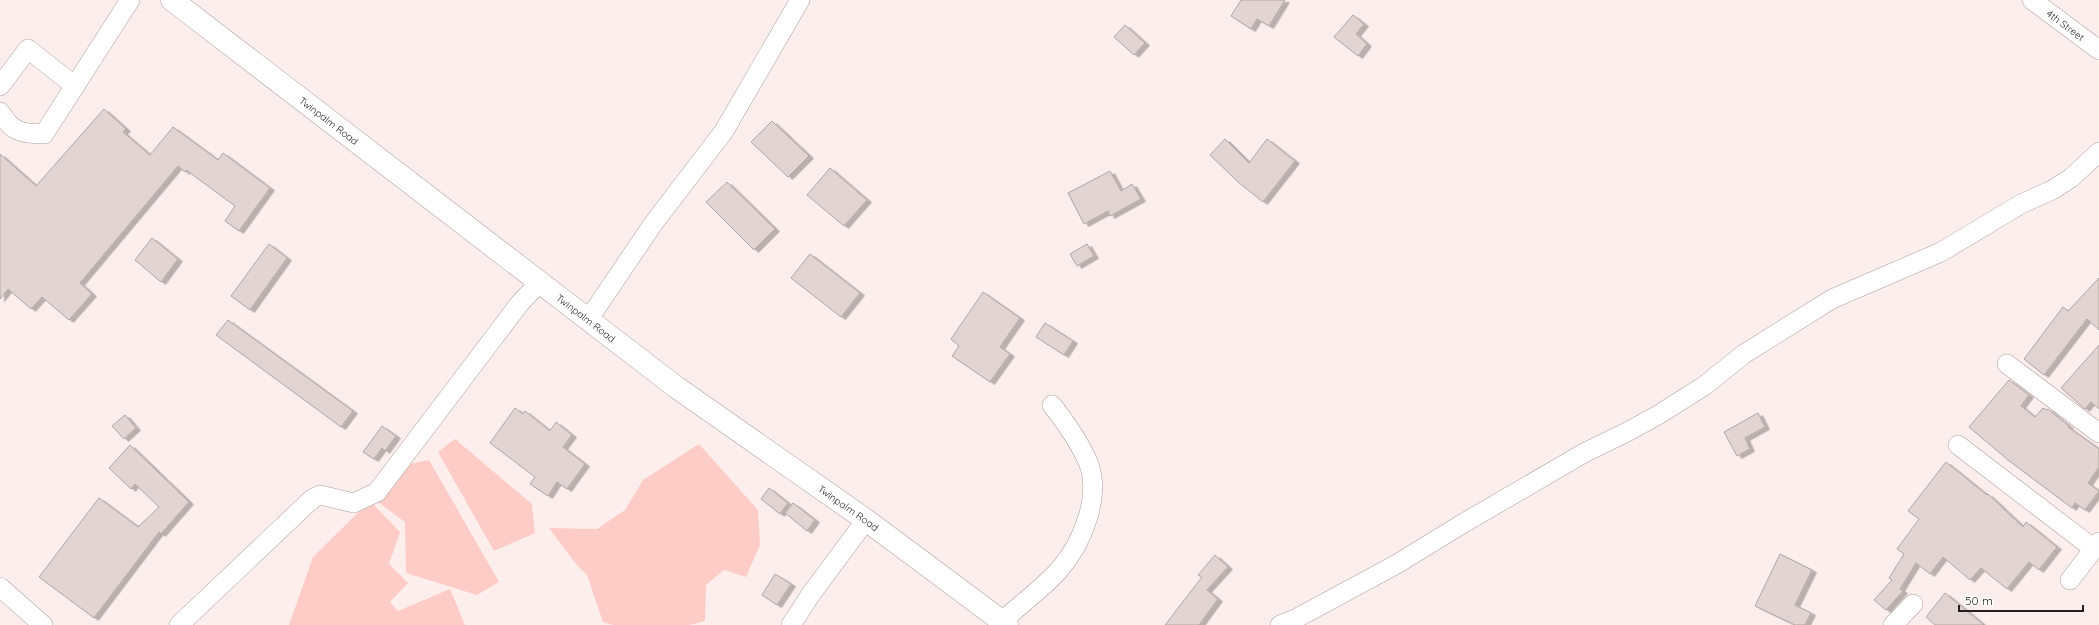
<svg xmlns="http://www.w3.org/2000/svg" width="2099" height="625" font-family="Quicksand,sans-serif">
<defs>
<filter id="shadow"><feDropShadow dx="4.5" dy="2.5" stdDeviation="0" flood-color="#0004"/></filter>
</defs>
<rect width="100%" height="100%" fill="#fceeec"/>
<path fill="#fdccc6" d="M 455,439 L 532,504 L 535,533 L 494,551 L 438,452 Z
M 699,444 L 758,510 L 760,545 L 746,577 L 724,570 L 706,585 L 705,621 L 689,625 L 613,625 L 603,622 L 587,575 L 576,564 L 549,528 L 597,529 L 625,510 L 643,480 Z
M 429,460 L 499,582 L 477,595 L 406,573 L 405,522 L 378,502 L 404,465 Z
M 370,501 L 400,532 L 389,564 L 408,583 L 390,602 L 398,611 L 450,589 L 465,625 L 289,625 L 313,557 Z"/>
<path fill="#e2d4d2" stroke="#b2a5a4" filter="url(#shadow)" d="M 1241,0 L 1285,0 L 1269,26 L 1257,19 L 1251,29 L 1231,16 Z
M 1353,15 L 1364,24 L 1356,34 L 1367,44 L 1358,56 L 1334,37 Z
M 1125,25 L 1145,43 L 1134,55 L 1114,37 Z
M 104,109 L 126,129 L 123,132 L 150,155 L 173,127 L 218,160 L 223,153 L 270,188 L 239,231 L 225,221 L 235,206 L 186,170 L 185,172 L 178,166 L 80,283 L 92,294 L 69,320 L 42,297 L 31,309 L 8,289 L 0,299 L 0,154 L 36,186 Z
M 772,121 L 809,156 L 788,177 L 751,142 Z
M 1225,139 L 1249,163 L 1267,139 L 1295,161 L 1263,202 L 1238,182 L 1210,155 Z
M 830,168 L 867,200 L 844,226 L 807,195 Z
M 1110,171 L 1121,191 L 1132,184 L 1141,199 L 1110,216 L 1108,211 L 1084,224 L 1068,193 Z
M 727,182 L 775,229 L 754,250 L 706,202 Z
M 152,238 L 178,259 L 161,282 L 135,260 Z
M 269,244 L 287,258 L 250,310 L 231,296 Z
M 1087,244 L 1094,256 L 1077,266 L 1070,254 Z
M 810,254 L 860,293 L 841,317 L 791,278 Z
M 2099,278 L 2099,330 L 2087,319 L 2044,375 L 2024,359 L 2063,307 L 2068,311 Z
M 983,292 L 1020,318 L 1000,347 L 1010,354 L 990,382 L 952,356 L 959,346 L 951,339 Z
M 228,320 L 353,411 L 341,427 L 216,335 Z
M 1045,323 L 1073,341 L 1064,355 L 1036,337 Z
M 2099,345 L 2099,409 L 2091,402 L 2085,409 L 2061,388 Z
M 2009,380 L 2029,395 L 2021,406 L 2035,417 L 2043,408 L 2047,410 L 2048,409 L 2069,426 L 2068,427 L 2099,449 L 2099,467 L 2088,483 L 2099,491 L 2085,510 L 2075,503 L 2072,508 L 2008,460 L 1969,427 Z
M 515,408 L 523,414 L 525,411 L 550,431 L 556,422 L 572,435 L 563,447 L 585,464 L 567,489 L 557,482 L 548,496 L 530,484 L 535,477 L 490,443 Z
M 1758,413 L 1765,427 L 1745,438 L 1750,449 L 1737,456 L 1724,432 Z
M 125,415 L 136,428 L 124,439 L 112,426 Z
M 382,426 L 396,436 L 385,451 L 382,448 L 374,459 L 363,452 Z
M 130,445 L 189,502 L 161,534 L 159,532 L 94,618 L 39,577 L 99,498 L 138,527 L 159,507 L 135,484 L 131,489 L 109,468 Z
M 1946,462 L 1987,495 L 1988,494 L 2023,527 L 2026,522 L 2057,547 L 2039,570 L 2029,562 L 2007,589 L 1981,568 L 1970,580 L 1943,557 L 1930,574 L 1916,563 L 1900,589 L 1903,591 L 1886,610 L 1874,600 L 1892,580 L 1889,578 L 1904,554 L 1897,549 L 1919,519 L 1908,511 Z
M 769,488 L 788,503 L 780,514 L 761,499 Z
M 793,503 L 815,520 L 807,531 L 785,513 Z
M 1780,554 L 1812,570 L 1795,605 L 1811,613 L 1805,625 L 1795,625 L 1755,606 Z
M 1215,555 L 1228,567 L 1207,590 L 1218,599 L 1199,625 L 1165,625 L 1202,577 L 1198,575 Z
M 775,574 L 791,584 L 777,605 L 762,595 Z
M 1945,593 L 1984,625 L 1935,625 L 1926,617 Z"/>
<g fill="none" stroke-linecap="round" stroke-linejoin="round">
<g stroke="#ada09e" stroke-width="20">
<g id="minor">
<path id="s1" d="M 2032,0 L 2099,50"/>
<path d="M 0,86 L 28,49 L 75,86"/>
<path d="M 0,112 C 13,133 21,133 44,134 L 130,0"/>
<path d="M 588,320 L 653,224 L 724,131 L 800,0"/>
<path d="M 2007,364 L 2099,433"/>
<path d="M 1958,445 L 2094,549"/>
<path d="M 2070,580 L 2099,542"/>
<path d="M 0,587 L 43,625"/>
<path d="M 1002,621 C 1021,604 1042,589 1059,570 C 1082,544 1102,496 1088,462 C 1079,441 1066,423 1052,405"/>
<path d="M 179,625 L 312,499 L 320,495 L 354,503 L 377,492 L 520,303 L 540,282"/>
<path d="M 791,625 L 811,594 L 866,520"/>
<path d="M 1280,625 L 1295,619 L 1397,564 L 1462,524 L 1584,453 L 1627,432 L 1658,415 L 1704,386 L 1744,354 L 1832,299 L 1941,252 L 2021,204 L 2052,190 L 2071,178 L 2099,152"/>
<path d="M 1893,625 L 1913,604"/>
</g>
</g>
<g stroke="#ada09e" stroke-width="23">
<g id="major">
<path id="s2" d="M 172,0 L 676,387 L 866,520 L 1007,625"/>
</g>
</g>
<use href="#minor" stroke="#fff" stroke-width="19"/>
<use href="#major" stroke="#fff" stroke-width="22"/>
</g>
<g text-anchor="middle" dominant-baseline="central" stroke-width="3.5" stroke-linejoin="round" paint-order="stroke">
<g font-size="10" fill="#241f1e" stroke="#fff">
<text stroke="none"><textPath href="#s1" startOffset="42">4th Street</textPath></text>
<text stroke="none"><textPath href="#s2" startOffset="198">Twinpalm Road</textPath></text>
<text stroke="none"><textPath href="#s2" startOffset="522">Twinpalm Road</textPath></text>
<text stroke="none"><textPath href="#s2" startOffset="846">Twinpalm Road</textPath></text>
</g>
</g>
<path d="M1959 605v6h124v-6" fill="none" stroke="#241f1e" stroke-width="2"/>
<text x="1965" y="605" font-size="12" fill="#241f1e" stroke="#ffffff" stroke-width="3" paint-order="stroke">50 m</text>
</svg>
